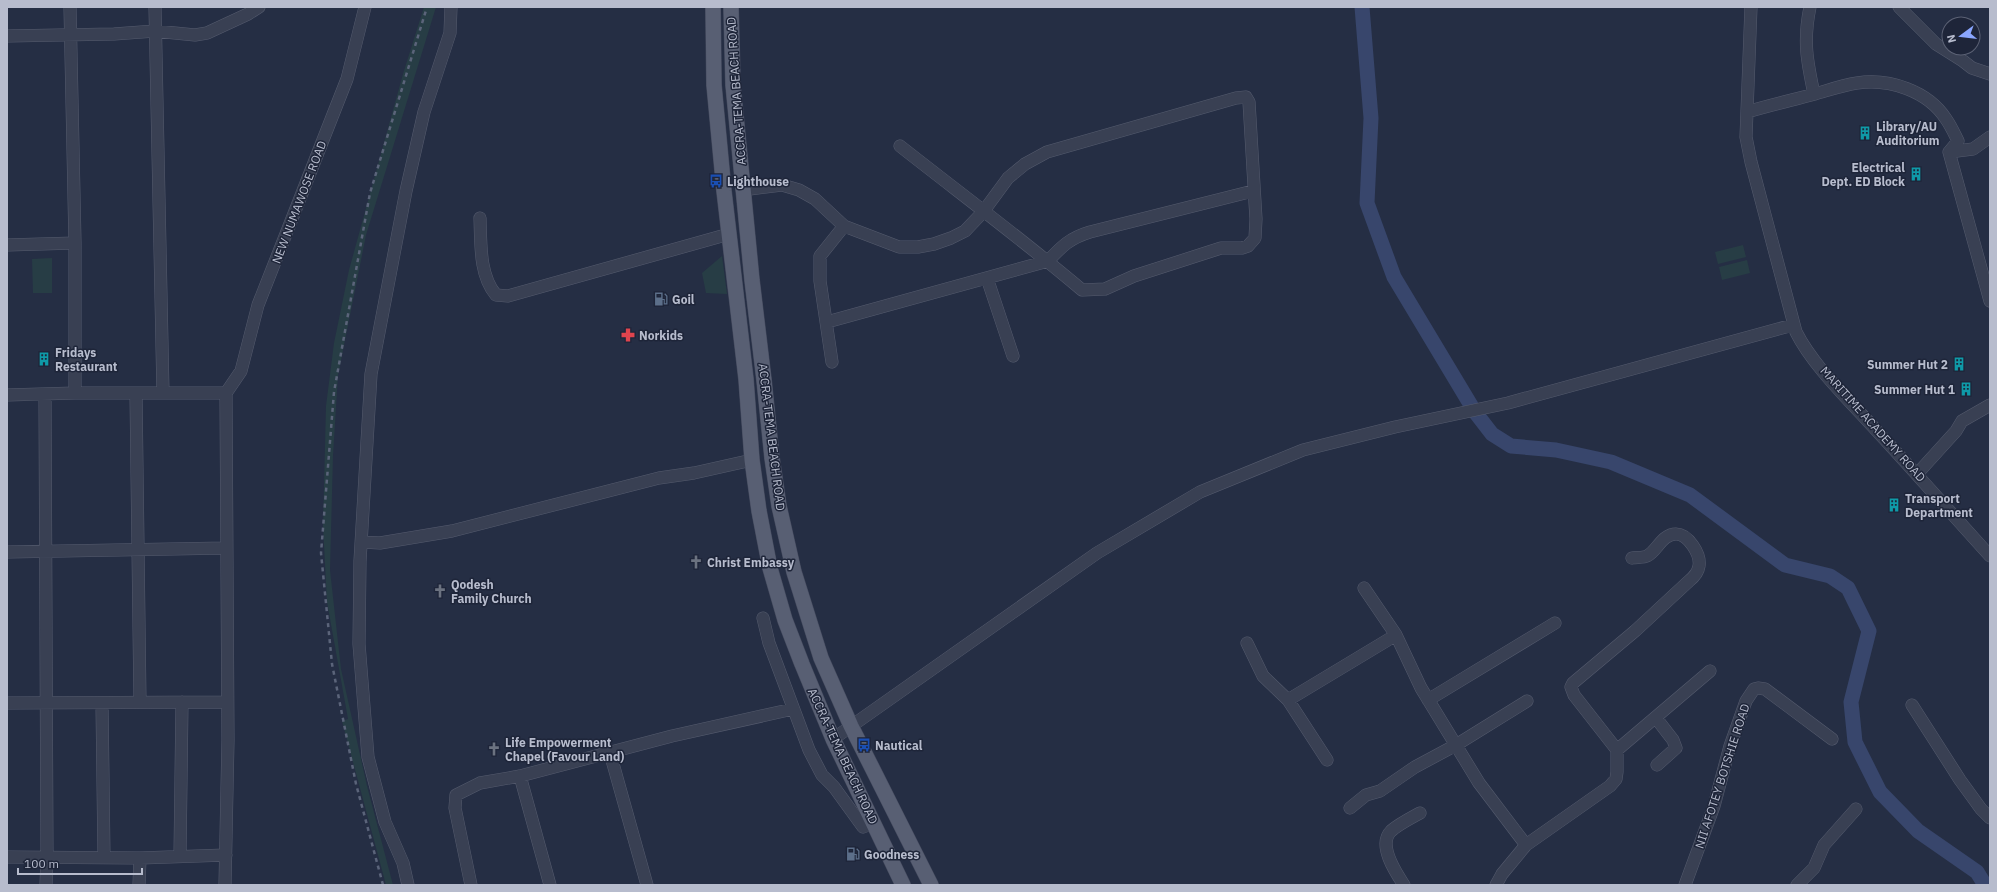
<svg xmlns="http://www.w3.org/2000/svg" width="1997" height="892" font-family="'IBM Plex Sans',sans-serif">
<rect width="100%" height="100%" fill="#252e44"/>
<path fill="#273d45" d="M 424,7 L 436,7 L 366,235 L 338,375 L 333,456 L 330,570 L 341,669 L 367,786 L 393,885 L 386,885 L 342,721 L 348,719 L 327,602 L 323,526 L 326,406 L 334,343 L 349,270 L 403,74 Z
M 1743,245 L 1746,257 L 1718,264 L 1715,252 Z
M 722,256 L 727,294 L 706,293 L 702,273 Z
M 52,258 L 52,293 L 33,293 L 32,259 Z
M 1747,260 L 1750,273 L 1722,280 L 1719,267 Z"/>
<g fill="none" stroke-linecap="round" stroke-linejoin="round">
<path stroke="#38466c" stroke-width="15" d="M 1362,7 L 1371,118 L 1367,203 L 1394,277 L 1475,412 L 1492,434 L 1511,446 L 1556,450 L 1611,462 L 1690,495 L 1785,565 L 1830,576 L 1848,588 L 1869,631 L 1851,702 L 1855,742 L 1880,792 L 1918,831 L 1977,872 L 1985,885"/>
<g stroke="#555b6e" stroke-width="13">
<path id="minor" d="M 70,7 L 75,243 L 75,393
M 155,7 L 163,393
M 1751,7 L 1746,137 L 1751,162 L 1796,332 C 1813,366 1850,401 1876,430 C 1914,471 1952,514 1990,556
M 1810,7 C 1803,41 1807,61 1814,94
M 1899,7 L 1936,44 L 1963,61 L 1972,68 L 1990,74
M 7,36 L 114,34 L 155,31 L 195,35 L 207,33 L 248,14 L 259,7
M 1747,112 C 1770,105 1793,100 1815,94 C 1829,90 1843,85 1857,83 C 1889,78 1928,91 1946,119 C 1951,126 1954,133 1958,141 L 1949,152
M 1949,152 L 1990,301
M 1949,152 L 1973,149 L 1990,137
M 742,190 L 782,185 L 799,190 L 815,199 L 844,226 L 899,247 L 918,247 L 934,244 L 951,238 L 965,231 L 983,212 L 1008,178 L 1025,164 L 1047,152 L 1236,98 L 1246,97 L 1249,102 L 1256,219 L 1255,238 L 1248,246 L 1242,248 L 1221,248 L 1134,276 L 1105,289 L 1082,290 C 1023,240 961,194 900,146
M 480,218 C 481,243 479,275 496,295 L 508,296 L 729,234
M 7,245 L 75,243
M 987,278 L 1013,356
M 827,322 L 1048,261 C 1062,246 1070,238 1090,232 L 1253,191
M 832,362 L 820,281 L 820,256 L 844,226
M 136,393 L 140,702
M 226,393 L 241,371 L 258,305 L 347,79 L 365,7
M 7,395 L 75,393 L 226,393
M 45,395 L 47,857 L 46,885
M 1917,474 L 1956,431 L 1962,421 L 1990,405
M 362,542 L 380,543 L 452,531 L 659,478 L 694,473 L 752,460
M 7,552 L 226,548
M 1364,588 L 1396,635 L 1421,688 L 1479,783 L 1526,845
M 763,618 L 769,643 L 809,750 L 822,775 L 834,787 L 863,827 L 874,823
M 1247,643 L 1263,676 L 1288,700 L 1327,760
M 1288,700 L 1396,635
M 1428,700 L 1555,623
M 7,703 L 227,702
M 102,703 L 104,857
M 1912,705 L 1960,780 L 1981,809 L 1990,818
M 1656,718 L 1673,740 L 1676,748 L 1657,765
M 833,739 L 1097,553 L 1200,492 L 1303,450 L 1395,427 L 1508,403 L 1793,325
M 1617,750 L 1710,671
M 610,753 L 647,885
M 520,776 L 550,885
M 1350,808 L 1366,795 L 1380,791 L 1415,767 L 1456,745 L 1527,701
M 180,856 L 182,702
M 7,857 L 140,858 L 226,855
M 139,885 L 140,858
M 225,885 L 228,740 L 226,393
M 408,885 L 403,863 L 385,822 L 368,757 L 359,644 L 360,561 L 371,374 L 406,191 L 424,112 L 450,33 L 451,7
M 471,885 L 455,808 L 456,795 L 480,783 L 520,776 L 672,736 L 793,709
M 1404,885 C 1396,873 1377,845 1391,831 C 1399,824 1411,818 1420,813
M 1496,885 L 1502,874 L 1526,845 L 1610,786 L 1616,779 L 1617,772 L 1617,750 L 1574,695 L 1571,687 L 1573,683 L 1635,631 L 1689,581 C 1694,577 1698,573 1699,566 C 1701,554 1688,534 1676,534 C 1662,534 1657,551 1647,556 C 1643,558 1636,557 1632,558
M 1685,885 L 1714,806 L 1730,746 L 1746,701 L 1754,689 L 1758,688 L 1765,689 L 1832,739
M 1797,885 L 1814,868 L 1824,845 L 1856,809"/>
</g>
<g stroke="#43495d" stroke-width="16">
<path id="major" d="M 713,7 L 714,85 L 724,191 L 746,379 L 752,460 L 759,511 L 770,568 L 785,620 L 802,664 L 833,739 L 903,885
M 731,7 L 733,85 L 752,280 L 764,380 L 772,458 L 779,506 L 794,572 L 821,658 L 851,726 L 931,885"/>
</g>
<use href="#minor" stroke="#394053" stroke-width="12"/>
<use href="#major" stroke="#585f73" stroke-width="15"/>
<path stroke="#5b647a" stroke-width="2.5" stroke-dasharray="4 4" stroke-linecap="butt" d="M 383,885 L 356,784 L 332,664 L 321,553 L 334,392 L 370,193 L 427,7"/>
</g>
<defs>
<g id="building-bare" transform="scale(1.08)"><path d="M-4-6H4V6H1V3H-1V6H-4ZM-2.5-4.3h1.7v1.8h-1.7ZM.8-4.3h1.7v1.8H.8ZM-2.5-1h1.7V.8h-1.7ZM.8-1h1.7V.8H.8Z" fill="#0f9aa8" stroke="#1e2539" stroke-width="2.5" paint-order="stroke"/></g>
<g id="bus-bare" transform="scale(1.08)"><path d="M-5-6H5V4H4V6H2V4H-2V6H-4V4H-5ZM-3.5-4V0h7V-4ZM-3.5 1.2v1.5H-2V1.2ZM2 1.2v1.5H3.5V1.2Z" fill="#1a4fb4" stroke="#1e2539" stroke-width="2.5" paint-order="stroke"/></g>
<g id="fuel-bare" transform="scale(1.08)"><path d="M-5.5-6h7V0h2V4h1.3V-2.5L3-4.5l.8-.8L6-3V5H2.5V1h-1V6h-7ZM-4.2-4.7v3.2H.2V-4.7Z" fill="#5c6f8a" stroke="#1e2539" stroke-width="2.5" paint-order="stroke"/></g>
<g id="pharmacy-bare" transform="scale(1.08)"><path d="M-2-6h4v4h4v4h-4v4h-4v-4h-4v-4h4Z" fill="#e0444e" stroke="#1e2539" stroke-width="2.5" paint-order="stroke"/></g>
<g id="church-bare" transform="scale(1.08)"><path d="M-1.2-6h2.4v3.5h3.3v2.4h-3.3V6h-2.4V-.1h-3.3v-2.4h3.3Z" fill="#6b7280" stroke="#1e2539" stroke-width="2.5" paint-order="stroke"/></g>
</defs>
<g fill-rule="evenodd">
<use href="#building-bare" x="1865" y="133"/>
<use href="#building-bare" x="1916" y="174"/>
<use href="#bus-bare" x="716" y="181"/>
<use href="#fuel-bare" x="661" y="299"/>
<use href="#pharmacy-bare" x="628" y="335"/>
<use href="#building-bare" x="44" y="359"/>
<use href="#building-bare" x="1959" y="364"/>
<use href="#building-bare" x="1966" y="389"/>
<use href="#building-bare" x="1894" y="505"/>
<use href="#church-bare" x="696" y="562"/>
<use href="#church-bare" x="440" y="591"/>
<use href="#bus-bare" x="864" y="745"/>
<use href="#church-bare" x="494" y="749"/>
<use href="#fuel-bare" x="853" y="854"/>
</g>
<g text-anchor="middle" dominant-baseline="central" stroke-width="3" stroke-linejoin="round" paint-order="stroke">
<g font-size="12" fill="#b7bccd" stroke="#1e2539">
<text transform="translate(736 91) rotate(-94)">ACCRA-TEMA BEACH ROAD</text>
<text transform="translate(299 202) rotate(-69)">NEW NUMAWOSE ROAD</text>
<text transform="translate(1873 424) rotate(48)">MARITIME ACADEMY ROAD</text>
<text transform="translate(772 437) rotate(83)">ACCRA-TEMA BEACH ROAD</text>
<text transform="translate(843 756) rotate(65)">ACCRA-TEMA BEACH ROAD</text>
<text transform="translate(1722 776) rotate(-72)">NII AFOTEY BOTSHIE ROAD</text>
</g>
<g font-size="12" font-weight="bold" fill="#b7bccd" stroke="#1e2539" text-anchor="start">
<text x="1876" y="126">Library/AU<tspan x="1876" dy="14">Auditorium</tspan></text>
<text x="1905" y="167" text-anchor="end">Electrical<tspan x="1905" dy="14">Dept. ED Block</tspan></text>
<text x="727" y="181">Lighthouse</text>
<text x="672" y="299">Goil</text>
<text x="639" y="335">Norkids</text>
<text x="55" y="352">Fridays<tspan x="55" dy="14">Restaurant</tspan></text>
<text x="1948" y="364" text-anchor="end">Summer Hut 2</text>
<text x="1955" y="389" text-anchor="end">Summer Hut 1</text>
<text x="1905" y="498">Transport<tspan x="1905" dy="14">Department</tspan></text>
<text x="707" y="562">Christ Embassy</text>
<text x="451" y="584">Qodesh<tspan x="451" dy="14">Family Church</tspan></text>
<text x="505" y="742">Life Empowerment<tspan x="505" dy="14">Chapel (Favour Land)</tspan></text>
<text x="875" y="745">Nautical</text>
<text x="864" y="854">Goodness</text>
</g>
</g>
<rect width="1997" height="892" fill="none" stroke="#b7bccd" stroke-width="16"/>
<g transform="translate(1961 36) rotate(255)"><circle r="19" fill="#1e2539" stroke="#5b6174"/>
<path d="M0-3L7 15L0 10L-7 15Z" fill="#8aa6fe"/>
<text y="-6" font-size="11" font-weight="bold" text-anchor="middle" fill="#b7bccd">N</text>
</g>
<path d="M18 868v6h124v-6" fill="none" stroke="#b7bccd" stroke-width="2"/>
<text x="24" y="868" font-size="12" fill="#b7bccd" stroke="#1e2539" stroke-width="3" paint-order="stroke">100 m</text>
</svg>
